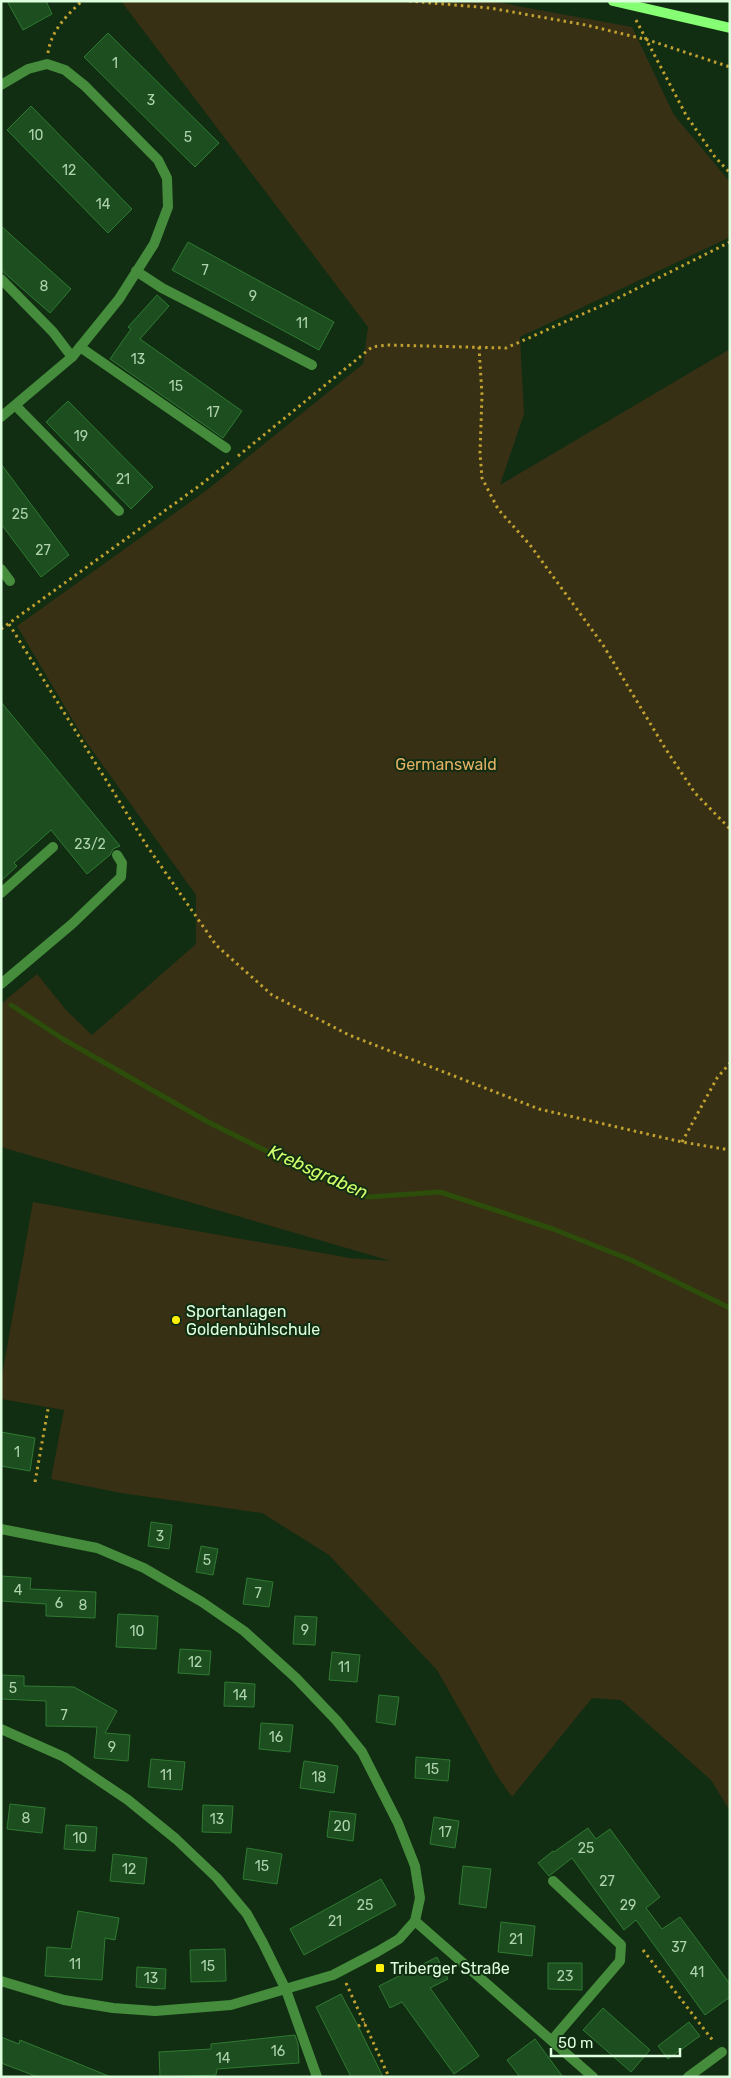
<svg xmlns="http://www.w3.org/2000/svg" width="731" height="2078" font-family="Rubik,sans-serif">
<rect width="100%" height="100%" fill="#112d12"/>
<path fill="#373014" d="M 121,1 L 491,1 L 632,27 L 674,115 L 730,182 L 730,237 L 520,337 L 524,414 L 500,485 L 730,349 L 730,1811 L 711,1780 L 621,1700 L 592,1698 L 512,1797 L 496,1774 L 437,1670 L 329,1555 L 262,1513 L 121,1493 L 51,1479 L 64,1410 L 1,1399 L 1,1381 L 33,1202 L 350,1258 L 391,1261 L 1,1147 L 1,1004 L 37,974 L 66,1010 L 92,1035 L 196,944 L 196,895 L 84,739 L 17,626 L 207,490 L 363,364 L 368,327 Z"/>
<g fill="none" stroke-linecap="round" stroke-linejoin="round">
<path stroke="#2d4d0b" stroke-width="5" d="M 11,1005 L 63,1039 L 208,1122 L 299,1167 L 368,1197 L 440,1192 L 553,1229 L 631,1260 L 730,1308"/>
</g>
<path fill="#1d4e1f" stroke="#2f7a32" d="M 7,1 L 46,1 L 52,14 L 23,30 Z
M 108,33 L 219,143 L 195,167 L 84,57 Z
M 31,106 L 132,209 L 108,233 L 7,130 Z
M 1,226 L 71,289 L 50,313 L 1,270 Z
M 188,242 L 334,322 L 319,350 L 172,270 Z
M 157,295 L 169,306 L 140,339 L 242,411 L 223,438 L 110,359 L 131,329 L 128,327 Z
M 68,401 L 153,487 L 131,509 L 46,422 Z
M 1,464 L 69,555 L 41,577 L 1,524 Z
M 1,702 L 120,846 L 113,849 L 110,855 L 87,874 L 51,830 L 14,863 L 17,866 L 1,881 Z
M 1,1432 L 35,1438 L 30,1471 L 1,1466 Z
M 151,1522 L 172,1525 L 169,1549 L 148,1546 Z
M 201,1546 L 218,1549 L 213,1575 L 196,1572 Z
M 1,1576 L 31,1578 L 30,1589 L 96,1592 L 95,1618 L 46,1616 L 46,1604 L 1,1601 Z
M 247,1578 L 273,1582 L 269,1607 L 243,1604 Z
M 118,1614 L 158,1616 L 156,1649 L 116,1647 Z
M 295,1616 L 317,1617 L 315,1645 L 293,1644 Z
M 180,1649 L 211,1651 L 209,1675 L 178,1673 Z
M 332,1652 L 360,1655 L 357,1682 L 329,1680 Z
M 1,1675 L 24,1676 L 24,1686 L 74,1687 L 117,1711 L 105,1733 L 130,1735 L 128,1761 L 94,1758 L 97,1727 L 46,1726 L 46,1701 L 1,1699 Z
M 225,1682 L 255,1684 L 254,1707 L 224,1706 Z
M 379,1695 L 399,1697 L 395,1725 L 376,1722 Z
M 261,1723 L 293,1725 L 290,1752 L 259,1749 Z
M 416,1757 L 450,1760 L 448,1781 L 415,1778 Z
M 151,1759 L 185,1762 L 182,1790 L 148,1787 Z
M 304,1761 L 338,1766 L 334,1793 L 300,1788 Z
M 10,1804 L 45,1808 L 42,1833 L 7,1829 Z
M 203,1805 L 233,1806 L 231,1833 L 202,1832 Z
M 330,1811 L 356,1814 L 353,1841 L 327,1837 Z
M 434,1817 L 459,1821 L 455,1848 L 430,1844 Z
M 66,1825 L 97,1827 L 95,1851 L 64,1849 Z
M 588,1828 L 596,1839 L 610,1829 L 660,1897 L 646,1908 L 662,1929 L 680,1917 L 730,1984 L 730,1997 L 705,2015 L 636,1920 L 624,1930 L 572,1858 L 549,1876 L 538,1863 L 553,1851 L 554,1852 Z
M 247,1848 L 282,1854 L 277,1884 L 243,1879 Z
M 113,1854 L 147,1858 L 144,1884 L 110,1881 Z
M 463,1866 L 491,1869 L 486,1908 L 459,1904 Z
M 381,1879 L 396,1905 L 304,1955 L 290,1929 Z
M 78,1911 L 119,1918 L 115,1940 L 105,1938 L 102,1980 L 45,1976 L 47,1947 L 71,1949 Z
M 501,1922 L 535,1926 L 532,1956 L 498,1952 Z
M 225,1949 L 226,1981 L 191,1982 L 190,1950 Z
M 437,1957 L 448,1979 L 430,1988 L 479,2056 L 454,2074 L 402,2002 L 390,2008 L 379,1986 Z
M 548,1963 L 582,1963 L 582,1990 L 548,1989 Z
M 137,1967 L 166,1969 L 165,1989 L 136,1987 Z
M 341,1994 L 358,2026 L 383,2077 L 351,2077 L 316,2007 Z
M 603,2008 L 650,2050 L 631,2072 L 583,2030 Z
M 689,2022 L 700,2036 L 668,2059 L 658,2046 Z
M 295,2035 L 298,2044 L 299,2063 L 217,2069 L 216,2075 L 160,2077 L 159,2052 L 211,2049 L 211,2044 Z
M 1,2037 L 19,2044 L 20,2040 L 111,2077 L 38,2077 L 1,2063 Z
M 535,2039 L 563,2077 L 520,2077 L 507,2060 Z"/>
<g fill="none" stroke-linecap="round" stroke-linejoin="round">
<path stroke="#c1a12f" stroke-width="3" stroke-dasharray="2.5 4" stroke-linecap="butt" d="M 409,1 L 490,8 L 586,25 L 648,40 L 730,67
M 636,20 L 686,115 L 715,157 L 730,173
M 48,53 C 51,31 66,16 82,1
M 479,347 L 482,395 L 480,453 L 482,478 L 498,509 L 530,545 L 603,645 L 665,748 L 695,793 L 730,829
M 238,456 L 372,347 L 387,345 L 506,348 L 612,301 L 730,242
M 9,624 L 147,846 L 216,945 L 272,995 L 349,1035 L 539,1109 L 682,1142 L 730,1150
M 1,629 L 199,486 L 231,461
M 682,1142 L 717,1078 L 730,1063
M 35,1482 L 48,1409
M 643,1950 L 714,2042
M 346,1983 L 389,2077
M 358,2026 L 365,2023"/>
<path stroke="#458c3c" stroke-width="10" d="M 136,271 L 162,288 L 312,365
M 1,279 L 53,332 L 72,357
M 80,347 L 226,448
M 16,406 L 119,511
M 1,569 L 10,581
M 1,893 L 53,847
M 1,984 L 72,924 L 121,877 L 122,863 L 117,855
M 286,1990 L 317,2077
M 552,2040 L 620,1961 L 621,1945 L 553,1881"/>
<path stroke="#458c3c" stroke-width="10" d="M 1,85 L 28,69 L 47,64 L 65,70 L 85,86 L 158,160 L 167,178 L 168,207 L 154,244 L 119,299 L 72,357 L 1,417
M 1,1529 L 97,1548 L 144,1568 L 202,1602 L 244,1631 L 296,1678 L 337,1721 L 362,1752 L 398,1823 L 415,1866 L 420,1898 L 415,1921 L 399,1939 L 377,1952 L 333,1975 L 231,2005 L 155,2011 L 113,2008 L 64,2000 L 1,1981
M 1,1729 L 64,1757 L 128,1800 L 176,1839 L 217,1878 L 247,1914 L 263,1943 L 286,1990
M 415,1921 L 593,2077
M 688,2077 L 722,2052"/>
<path stroke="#86ff74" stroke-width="10" d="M 613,1 L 730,28"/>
</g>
<g fill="#fff109" stroke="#112d12" stroke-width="2">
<circle cx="176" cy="1320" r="5"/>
<rect x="375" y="1963" width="10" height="10" rx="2.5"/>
</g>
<g text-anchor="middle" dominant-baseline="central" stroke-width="4" stroke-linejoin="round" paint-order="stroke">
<g font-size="14" fill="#aed3ae">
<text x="115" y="63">1</text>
<text x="151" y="100">3</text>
<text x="36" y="135">10</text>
<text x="188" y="137">5</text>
<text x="69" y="170">12</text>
<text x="103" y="204">14</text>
<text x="205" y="270">7</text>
<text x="44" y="286">8</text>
<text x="253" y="296">9</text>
<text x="302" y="323">11</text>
<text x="138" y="359">13</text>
<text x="176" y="386">15</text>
<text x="213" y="412">17</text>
<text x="81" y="436">19</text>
<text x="123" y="479">21</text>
<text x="20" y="514">25</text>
<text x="43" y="550">27</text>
<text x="90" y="844">23/2</text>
<text x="17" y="1452">1</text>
<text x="160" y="1536">3</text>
<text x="207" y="1560">5</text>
<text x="18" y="1590">4</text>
<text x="258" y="1593">7</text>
<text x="59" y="1603">6</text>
<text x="83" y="1605">8</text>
<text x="305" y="1630">9</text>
<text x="137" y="1631">10</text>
<text x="195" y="1662">12</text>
<text x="344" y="1667">11</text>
<text x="13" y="1688">5</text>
<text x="240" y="1695">14</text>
<text x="64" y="1715">7</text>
<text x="276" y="1737">16</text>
<text x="112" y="1747">9</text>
<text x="432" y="1769">15</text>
<text x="166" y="1775">11</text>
<text x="319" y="1777">18</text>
<text x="26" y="1818">8</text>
<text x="217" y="1819">13</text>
<text x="342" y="1826">20</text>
<text x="445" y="1832">17</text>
<text x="80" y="1838">10</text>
<text x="586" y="1848">25</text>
<text x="262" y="1866">15</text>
<text x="129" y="1869">12</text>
<text x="607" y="1881">27</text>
<text x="365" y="1905">25</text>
<text x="628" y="1905">29</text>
<text x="335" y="1921">21</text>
<text x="516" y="1939">21</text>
<text x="679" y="1947">37</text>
<text x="75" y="1964">11</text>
<text x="208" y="1966">15</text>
<text x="697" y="1972">41</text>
<text x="565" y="1976">23</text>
<text x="151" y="1978">13</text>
<text x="278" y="2051">16</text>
<text x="223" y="2058">14</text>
</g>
<g font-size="16" fill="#e3b065" stroke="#112d12">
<text x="446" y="764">Germanswald</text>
</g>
<g font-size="16" fill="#deffdd" stroke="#112d12" text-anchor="start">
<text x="186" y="1311">Sportanlagen<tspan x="186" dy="18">Goldenbühlschule</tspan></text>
<text x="390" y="1968">Triberger Straße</text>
</g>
<g font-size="18" font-style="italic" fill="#d2ff6b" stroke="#112d12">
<text transform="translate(318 1172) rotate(24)">Krebsgraben</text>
</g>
</g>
<rect width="731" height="2078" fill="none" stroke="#deffdd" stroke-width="5"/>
<path d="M551 2048v8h129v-8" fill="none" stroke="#deffdd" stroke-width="2.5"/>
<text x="558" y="2048" font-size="15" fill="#deffdd" stroke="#112d12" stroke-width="4" paint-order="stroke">50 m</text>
</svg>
